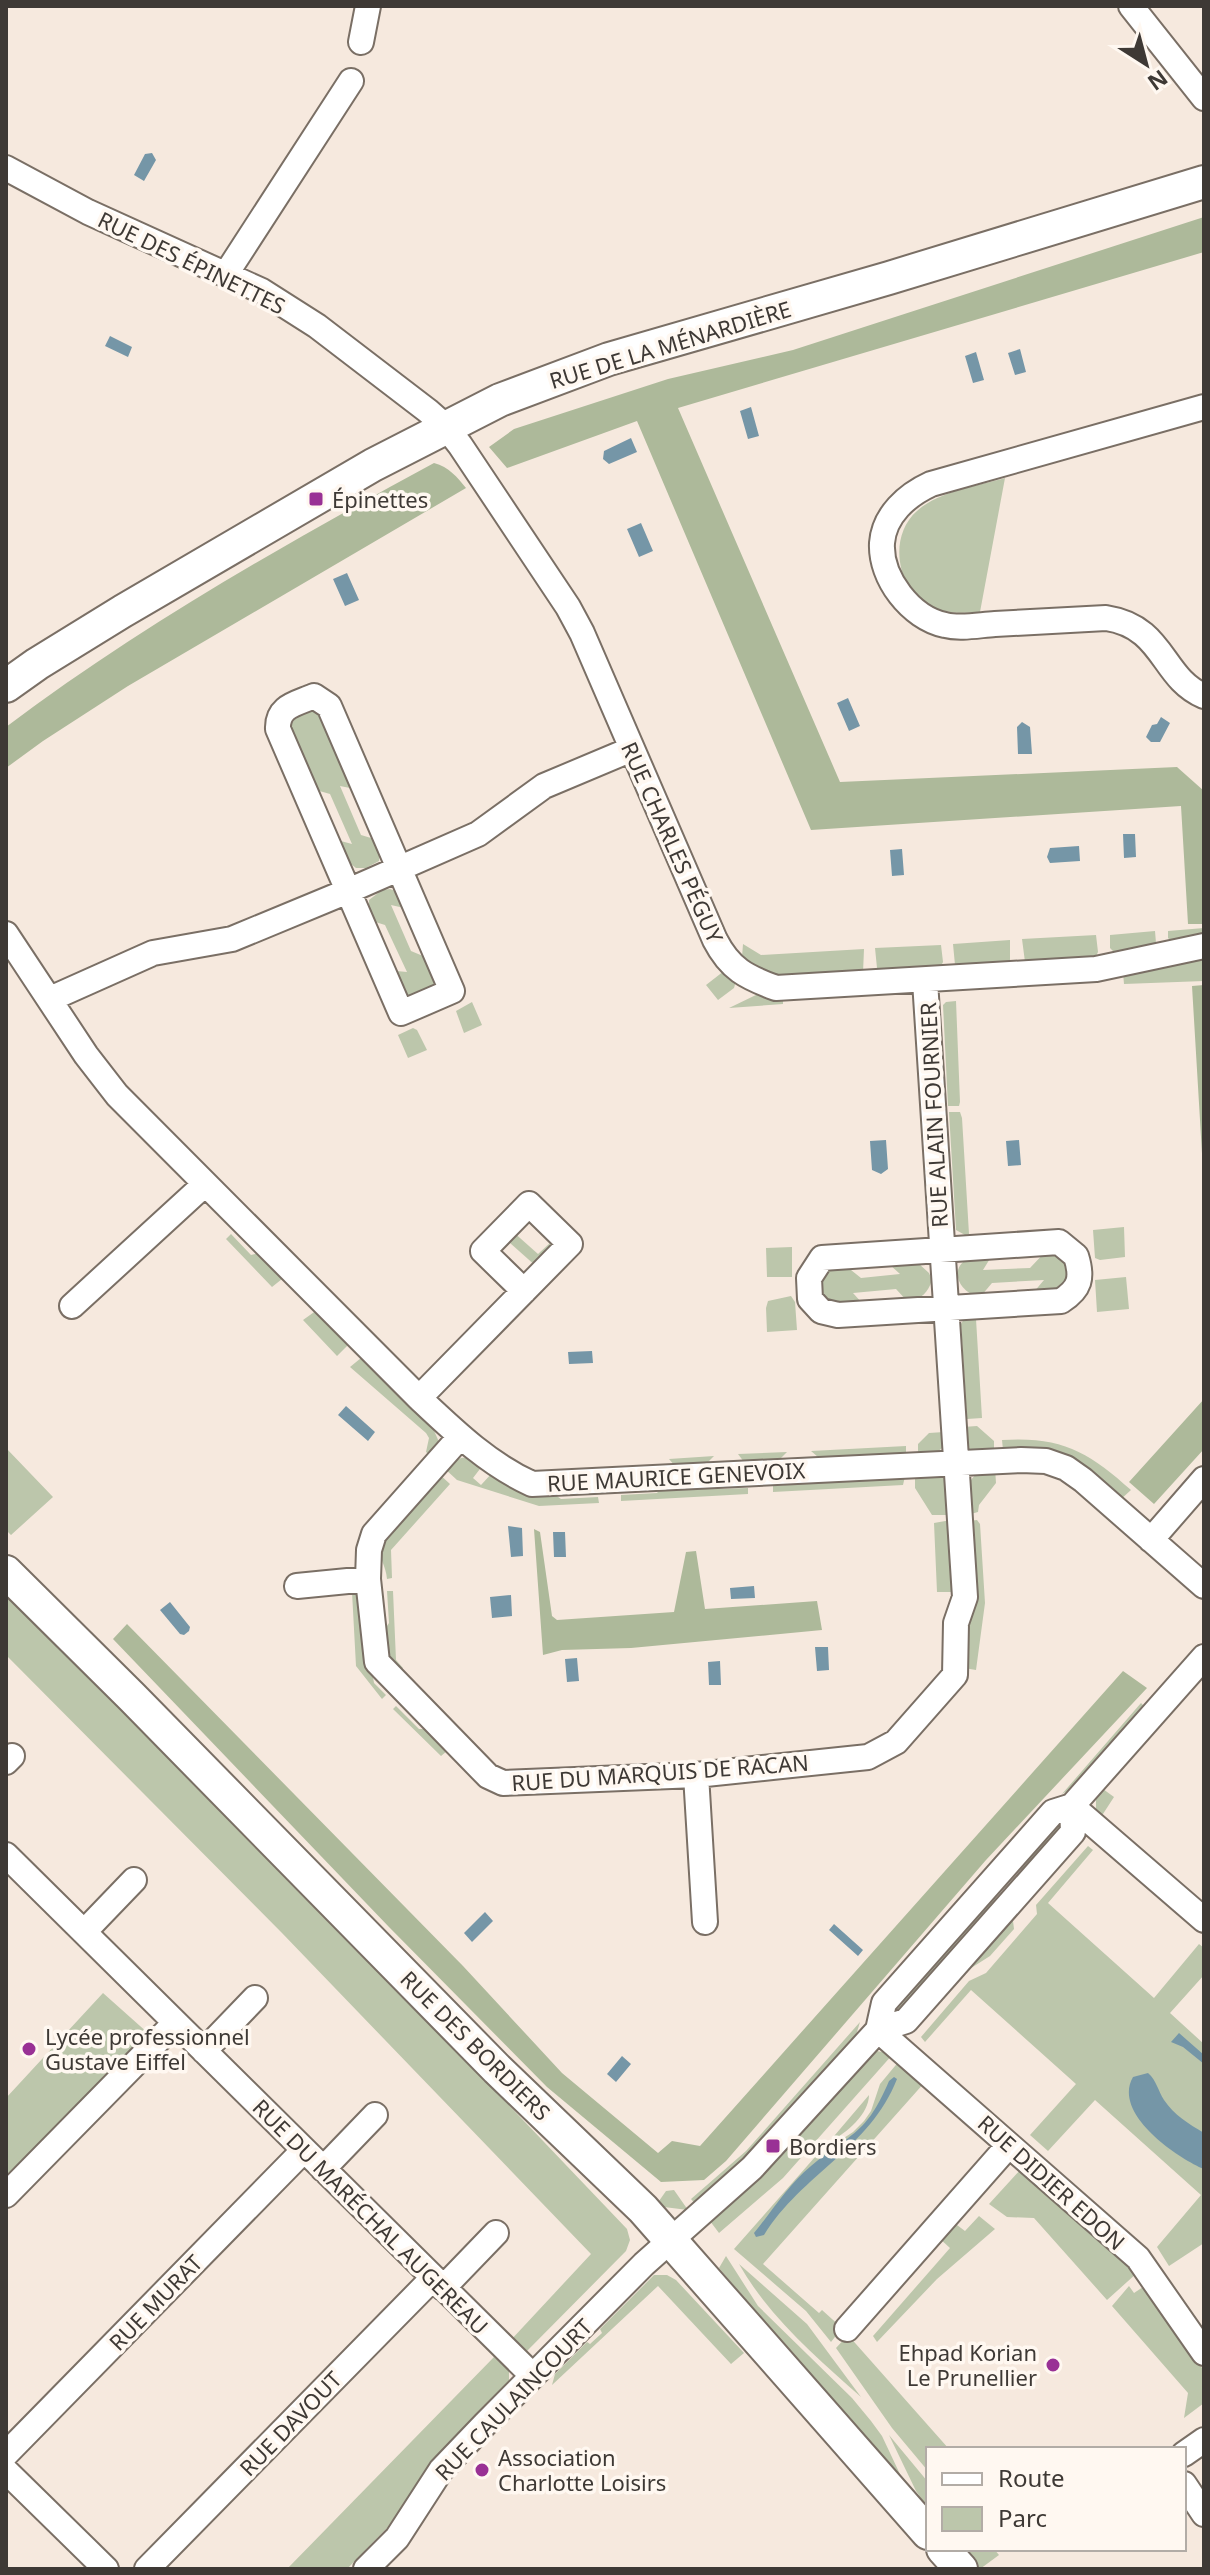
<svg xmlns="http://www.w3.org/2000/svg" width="1210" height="2575" font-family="'Noto Sans',sans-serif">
<rect width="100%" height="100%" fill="#f6e9de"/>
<path fill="#bcc6ab" d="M 1005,478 L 980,612 C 964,613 947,614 931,607 C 896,590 888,536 917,511 C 939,491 978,486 1005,478 Z
M 311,710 L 324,714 L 355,789 L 340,786 L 361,835 L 381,841 L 379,861 L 366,868 L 356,868 L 346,860 L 337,840 L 352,844 L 330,794 L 309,788 L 290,726 L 298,715 Z
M 390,889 L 398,892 L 413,910 L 391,905 L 411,951 L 435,961 C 436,967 438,975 436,981 C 433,995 412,997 401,994 L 386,970 L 407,972 L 385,925 L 369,920 L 369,900 L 382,890 Z
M 1204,928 L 1204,937 L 1172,942 L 1168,938 L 1168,931 Z
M 1155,931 L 1156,943 L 1154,946 L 1117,955 L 1110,948 L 1110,935 Z
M 1096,935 L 1098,952 L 1094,960 L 1025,962 L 1022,939 Z
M 1010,940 L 1010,963 L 961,968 L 955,965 L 953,944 Z
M 743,944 L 761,955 L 864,949 L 863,973 L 785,979 L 759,972 L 742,957 Z
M 941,945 L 943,962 L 940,968 L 880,972 L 877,968 L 875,948 Z
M 1204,955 L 1204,981 L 1124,984 L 1123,973 Z
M 724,971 L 736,981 L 734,988 L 718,1000 L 706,985 Z
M 758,994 L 783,998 L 783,1004 L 729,1008 Z
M 956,1001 L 960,1102 L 959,1106 L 948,1106 L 943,1005 L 946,1002 Z
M 472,1002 L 482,1025 L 464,1033 L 456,1011 Z
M 413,1028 L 417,1030 L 427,1050 L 408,1058 L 398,1035 Z
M 949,1112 L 960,1112 L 962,1118 L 969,1234 L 965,1235 L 956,1230 Z
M 1124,1227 L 1125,1257 L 1100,1260 L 1095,1258 L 1093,1230 Z
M 511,1230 L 538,1254 L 550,1243 L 552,1244 L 551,1250 L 537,1267 L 510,1243 L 499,1254 L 496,1244 Z
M 231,1234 L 251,1255 L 262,1252 L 282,1274 L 282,1279 L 272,1287 L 226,1239 Z
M 792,1247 L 792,1277 L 767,1277 L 766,1248 Z
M 1047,1250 L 1056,1250 L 1071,1265 L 1063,1291 L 1033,1293 L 1044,1280 L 992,1283 L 981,1296 C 960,1296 946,1266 971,1258 C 977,1257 985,1257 991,1257 L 983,1270 L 1030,1268 Z
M 841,1262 L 861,1278 L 900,1274 L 889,1264 L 918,1263 L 929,1273 L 932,1280 C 928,1293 922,1298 908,1302 L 896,1289 L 853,1293 L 862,1303 L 829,1305 L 819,1291 L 821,1274 Z
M 1126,1277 L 1129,1309 L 1097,1312 L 1095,1280 Z
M 791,1296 L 795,1302 L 797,1330 L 767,1332 L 766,1308 L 768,1301 Z
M 317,1310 L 348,1341 L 348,1345 L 337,1356 L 303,1320 Z
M 964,1319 L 976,1319 L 982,1418 L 967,1419 L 961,1324 Z
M 361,1358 L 432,1426 L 439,1442 L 431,1456 L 426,1452 L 429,1438 L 426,1433 L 350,1367 Z
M 977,1426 L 994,1441 L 994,1451 C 972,1453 964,1452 963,1427 Z
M 944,1432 L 942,1448 L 936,1453 L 918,1456 L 918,1444 L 929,1433 Z
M 1002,1440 C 1061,1436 1089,1452 1131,1490 L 1120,1500 L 1003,1450 Z
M 906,1446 L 906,1455 L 818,1457 L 811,1451 Z
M 6,1448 L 53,1497 L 11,1535 L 6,1530 Z
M 787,1452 L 779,1460 L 744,1462 L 738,1454 Z
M 714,1456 L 706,1464 L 675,1466 L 669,1459 Z
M 470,1457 L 483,1465 L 473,1478 L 481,1485 L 493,1472 L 551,1492 L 561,1499 L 598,1497 L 599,1503 L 539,1506 L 457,1480 L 444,1468 L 461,1458 Z
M 995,1468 L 996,1483 L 979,1505 L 978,1512 L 967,1515 C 966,1488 965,1473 995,1468 Z
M 915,1471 L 943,1475 L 947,1483 L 951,1515 L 932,1515 L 915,1488 Z
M 906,1472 L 903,1485 L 773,1492 L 773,1486 L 810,1483 L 816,1477 Z
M 438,1473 L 450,1484 L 391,1550 L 392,1578 L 387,1579 C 386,1565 378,1557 379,1544 Z
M 711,1483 L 716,1489 L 748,1488 L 748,1494 L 621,1501 L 621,1495 L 657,1493 L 664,1485 Z
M 951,1520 L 954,1592 L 937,1592 L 934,1523 Z
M 977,1520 L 980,1524 L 985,1603 L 976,1670 L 964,1668 L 968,1521 Z
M 387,1591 L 393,1591 L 396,1660 L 403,1668 L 398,1674 L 386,1662 L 383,1632 L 389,1623 Z
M 352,1592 L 359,1596 L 374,1683 L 386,1695 L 382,1699 L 356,1666 Z
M 6,1595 L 337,1925 L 627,2229 L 630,2240 L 626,2251 L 525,2353 L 510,2341 L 591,2254 L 282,1933 L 6,1655 Z
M 1141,1703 L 1146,1708 L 1076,1786 L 1062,1794 Z
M 396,1706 L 419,1729 L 430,1729 L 447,1751 L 441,1756 L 393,1709 Z
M 1103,1789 L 1114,1797 L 1101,1817 L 1096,1810 L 1096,1799 Z
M 1058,1820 L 1065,1825 L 1028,1875 L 1015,1864 Z
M 1088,1846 L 1093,1850 L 1048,1903 L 1154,1998 L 1199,1944 L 1204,1948 L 1204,1975 L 1170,2013 L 1204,2044 L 1204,2243 L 1169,2266 L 1157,2247 L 1201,2195 L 1095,2100 L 1048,2151 L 1030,2135 L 1076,2084 L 971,1990 L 925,2042 L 921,2037 L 969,1981 L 986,1973 L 1037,1914 L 1036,1905 Z
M 989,1892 L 1002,1904 L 895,2016 L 890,2006 Z
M 1012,1913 L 1014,1929 L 990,1956 L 968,1970 L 942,2000 L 936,1995 Z
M 103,1993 L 149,2034 L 6,2179 L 6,2098 Z
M 860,2022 L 854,2042 L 752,2156 L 696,2205 L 691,2199 L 746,2151 Z
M 877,2051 L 893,2054 L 783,2178 L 719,2233 L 710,2221 L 714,2215 L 870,2055 Z
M 900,2060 L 925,2082 L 763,2264 L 819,2313 L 822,2310 L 842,2328 L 831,2342 L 806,2311 L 734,2249 L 815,2157 L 853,2132 L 864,2121 L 871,2111 L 880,2084 Z
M 869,2095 C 869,2114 847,2133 829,2142 Z
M 1022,2168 L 1137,2273 L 1107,2300 L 1034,2218 L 1007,2217 L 989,2204 Z
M 674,2190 L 688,2210 L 664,2207 L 659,2201 L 666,2191 Z
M 979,2216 L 995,2229 L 937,2279 L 877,2342 L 873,2336 L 950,2248 L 939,2238 L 953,2222 L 965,2231 Z
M 726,2256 L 758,2306 L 852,2398 L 871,2421 L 882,2436 L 907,2489 L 818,2394 L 779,2339 L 719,2268 Z
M 739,2264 L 807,2324 L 861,2397 C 816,2357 769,2317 739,2264 Z
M 654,2275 L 667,2275 L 676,2280 L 744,2353 L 731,2364 L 658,2286 L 552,2385 L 555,2374 L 587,2342 L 590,2344 L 602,2333 L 600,2329 Z
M 1146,2285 L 1204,2371 L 1204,2403 L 1184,2418 L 1188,2393 L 1112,2306 L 1129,2286 L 1134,2293 Z
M 848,2335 L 949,2449 L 928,2449 L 928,2471 L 892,2428 L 836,2348 Z
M 494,2357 L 509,2371 L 509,2382 L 432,2464 L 387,2528 L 347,2569 L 287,2569 Z
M 889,2435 L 928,2482 L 928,2508 L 916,2491 Z
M 970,2549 L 994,2549 L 999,2555 L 980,2569 L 968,2554 L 971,2551 Z"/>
<path fill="#adb99a" d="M 1204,217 L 1204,252 L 678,408 L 840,782 L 1177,767 L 1204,791 L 1204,924 L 1188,924 L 1181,806 L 811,830 L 637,421 L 507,468 L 489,447 L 514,429 L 668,379 L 793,350 Z
M 434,463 C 449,467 457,477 466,488 L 128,686 L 43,741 L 6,768 L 6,727 C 140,626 287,543 434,463 Z
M 1204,985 L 1204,1187 L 1192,986 Z
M 1204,1399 L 1204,1449 L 1154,1504 L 1129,1482 Z
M 534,1529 L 540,1532 L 552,1616 L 557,1620 L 674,1612 L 686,1552 L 696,1551 L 705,1609 L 817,1601 L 822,1630 L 631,1648 L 562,1650 L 543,1655 Z
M 127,1624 L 463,1966 L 562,2073 L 658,2153 L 672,2141 L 700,2146 L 1123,1671 L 1147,1688 L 986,1860 L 726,2161 L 704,2180 L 661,2182 L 547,2087 L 389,1927 L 113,1639 Z"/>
<path fill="#7596a7" d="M 145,154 L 152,153 L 156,160 L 144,181 L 134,175 Z
M 110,336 L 132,347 L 128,357 L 105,346 Z
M 1020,349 L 1026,372 L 1015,375 L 1008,353 Z
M 976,352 L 984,380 L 973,383 L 965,356 Z
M 751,407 L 759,436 L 748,439 L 740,411 Z
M 631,438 L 637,452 L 609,464 L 603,459 L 604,451 Z
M 641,523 L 653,551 L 639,557 L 627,529 Z
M 347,573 L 359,600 L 345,606 L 333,579 Z
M 848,698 L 860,726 L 849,731 L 837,703 Z
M 1161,717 L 1170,723 L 1160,742 L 1151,742 L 1146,737 L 1152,725 L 1157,724 Z
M 1022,722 L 1030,727 L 1032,754 L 1018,754 L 1017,727 Z
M 1123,834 L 1135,834 L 1136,857 L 1124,858 Z
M 1079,846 L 1080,861 L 1050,863 L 1047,857 L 1050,848 Z
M 902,849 L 904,875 L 892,876 L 890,850 Z
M 886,1140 L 888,1169 L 881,1174 L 872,1170 L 870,1141 Z
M 1019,1140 L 1021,1165 L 1008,1166 L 1006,1141 Z
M 592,1351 L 593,1363 L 569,1364 L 568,1352 Z
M 346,1406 L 375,1432 L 368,1441 L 338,1415 Z
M 508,1526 L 522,1528 L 523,1556 L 511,1557 Z
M 553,1532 L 565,1532 L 566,1557 L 554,1557 Z
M 754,1586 L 755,1598 L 731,1599 L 730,1588 Z
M 511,1595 L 512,1616 L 492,1618 L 490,1597 Z
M 170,1602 L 190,1627 L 189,1631 L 184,1635 L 180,1634 L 160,1610 Z
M 815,1647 L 828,1647 L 829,1670 L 817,1671 Z
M 577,1658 L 579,1681 L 567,1682 L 565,1659 Z
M 720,1661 L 721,1685 L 709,1685 L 708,1662 Z
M 485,1912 L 493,1921 L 472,1942 L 464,1933 Z
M 834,1924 L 863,1950 L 858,1956 L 829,1930 Z
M 1179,2033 L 1204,2055 L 1204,2064 L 1183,2047 L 1171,2042 Z
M 622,2056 L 631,2064 L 616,2082 L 607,2074 Z
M 1148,2073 C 1157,2081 1158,2091 1164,2100 C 1174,2115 1189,2124 1204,2133 L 1204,2169 C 1176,2157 1112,2113 1133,2077 Z
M 894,2077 L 897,2079 C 870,2148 802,2174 764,2235 L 756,2237 L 754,2233 C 772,2211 789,2184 811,2166 C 852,2132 866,2135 889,2081 Z"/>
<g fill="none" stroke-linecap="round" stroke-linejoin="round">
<g stroke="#7a6f65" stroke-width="28">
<path id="street" d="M 1131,6 L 1204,98
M 361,42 L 368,6
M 6,168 L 88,212 L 262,291 L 317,326 L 428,411 L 445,426 L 460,445 L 568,607 L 582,633 L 715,940 C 730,969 746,977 776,988 L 1096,969 L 1204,946
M 226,274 L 351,81
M 1204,407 L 931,484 C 907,495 884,515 882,543 C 880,578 911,618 945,625 C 960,629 979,625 995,624 C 1032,622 1069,620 1106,618 C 1165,627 1161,678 1204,696
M 314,696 L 329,706 L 452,991 L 401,1013 L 278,729 C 277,706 296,704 314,696 Z
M 6,934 L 86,1055 L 117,1095 L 419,1398 C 454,1431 488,1464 532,1484 L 1021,1460 L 1046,1461 L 1066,1468 L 1083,1480 L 1204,1586
M 50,999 L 153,953 L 232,939 L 348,891 L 478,834 L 544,786 L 632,749
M 1059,1242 L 1076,1256 C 1083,1278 1080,1289 1061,1301 L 838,1315 L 821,1311 L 810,1299 L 809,1278 L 822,1258 Z
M 72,1306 L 204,1185
M 419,1398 L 570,1244 L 529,1204 L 483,1251 L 524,1291
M 460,1437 L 374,1534 L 369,1550 L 368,1579 L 377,1662 L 488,1776 L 503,1783 L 696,1775 L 868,1757 L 896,1742 L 955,1675 L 956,1623 L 965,1597 L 925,981
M 1151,1540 L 1204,1479
M 297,1586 L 368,1579
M 6,1762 L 12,1756
M 696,1775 L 705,1922
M 1072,1806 L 1204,1920
M 6,1855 L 532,2375
M 84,1932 L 134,1880
M 878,2030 L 1138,2258 L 1204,2353
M 878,2030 L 906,2021 L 1073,1832 L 1072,1806
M 204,2051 L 255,1998
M 323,2169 L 375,2115
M 6,2195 L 175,2023
M 443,2288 L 496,2233
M 847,2329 L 1009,2145
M 6,2454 L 304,2150
M 1184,2454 L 1204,2440
M 6,2471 L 106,2569
M 1184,2484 L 1204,2514
M 147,2569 L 433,2278
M 366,2569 L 397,2538 L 441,2470 L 485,2424 L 644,2264 L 752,2168 L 878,2030 L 884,2003 L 1053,1812 L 1072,1806 L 1204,1657"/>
</g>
<g stroke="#7a6f65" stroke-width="36">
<path id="secondary" d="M 6,686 L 37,664 L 123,611 L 373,465 L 500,400 L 609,359 L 889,278 L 1204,182
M 6,1572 L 132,1697 L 497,2069 L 643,2209 L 928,2533
M 943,2549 L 961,2569"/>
</g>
<use href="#street" stroke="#fff" stroke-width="24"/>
<use href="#secondary" stroke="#fff" stroke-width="32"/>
</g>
<g fill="#993195" stroke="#fff8f1" stroke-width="3">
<rect x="308" y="491" width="16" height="16" rx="4"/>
<circle cx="29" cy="2049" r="8"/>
<rect x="765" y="2138" width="16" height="16" rx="4"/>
<circle cx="1053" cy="2365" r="8"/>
<circle cx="482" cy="2470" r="8"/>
</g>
<g text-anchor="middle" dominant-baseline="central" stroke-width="7" stroke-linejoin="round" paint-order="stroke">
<g font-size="22" fill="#3e3935" stroke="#fff8f1">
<text transform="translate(192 262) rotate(26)">RUE DES ÉPINETTES</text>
<text transform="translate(670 344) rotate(-17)">RUE DE LA MÉNARDIÈRE</text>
<text transform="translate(673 842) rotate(66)">RUE CHARLES PÉGUY</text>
<text transform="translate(933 1115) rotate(-93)">RUE ALAIN FOURNIER</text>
<text transform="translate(676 1476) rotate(-3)">RUE MAURICE GENEVOIX</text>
<text transform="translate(660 1772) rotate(-4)">RUE DU MARQUIS DE RACAN</text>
<text transform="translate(476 2045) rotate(45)">RUE DES BORDIERS</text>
<text transform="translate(1052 2182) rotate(42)">RUE DIDIER EDON</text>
<text transform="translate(371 2216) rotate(45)">RUE DU MARÉCHAL AUGEREAU</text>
<text transform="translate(155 2302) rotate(-46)">RUE MURAT</text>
<text transform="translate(513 2399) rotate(-46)">RUE CAULAINCOURT</text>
<text transform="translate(290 2423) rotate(-46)">RUE DAVOUT</text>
</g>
<g font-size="22" fill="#3e3935" stroke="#fff8f1" text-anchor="start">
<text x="332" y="499">Épinettes</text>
<text x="45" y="2036">Lycée professionnel<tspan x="45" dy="25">Gustave Eiffel</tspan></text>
<text x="789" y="2146">Bordiers</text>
<text x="1037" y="2352" text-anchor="end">Ehpad Korian<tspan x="1037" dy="25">Le Prunellier</tspan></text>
<text x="498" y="2457">Association<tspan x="498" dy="25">Charlotte Loisirs</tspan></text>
</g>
</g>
<rect width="1210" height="2575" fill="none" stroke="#3e3935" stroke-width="16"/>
<rect x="926" y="2447" width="260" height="104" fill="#fff8f1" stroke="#b2aca6" stroke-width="2"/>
<rect x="942" y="2473" width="40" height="12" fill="#ffffff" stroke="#b2aca6" stroke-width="2"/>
<text x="998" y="2487" font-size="24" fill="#3e3935">Route</text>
<rect x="942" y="2507" width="40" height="24" fill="#bcc6ab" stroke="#b2aca6" stroke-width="2"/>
<text x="998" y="2527" font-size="24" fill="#3e3935">Parc</text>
<g transform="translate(1146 64) rotate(144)" stroke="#fff8f1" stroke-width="6" paint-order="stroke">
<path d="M0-6L14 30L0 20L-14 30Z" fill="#3e3935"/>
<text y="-12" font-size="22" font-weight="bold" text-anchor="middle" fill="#3e3935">N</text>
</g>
</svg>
